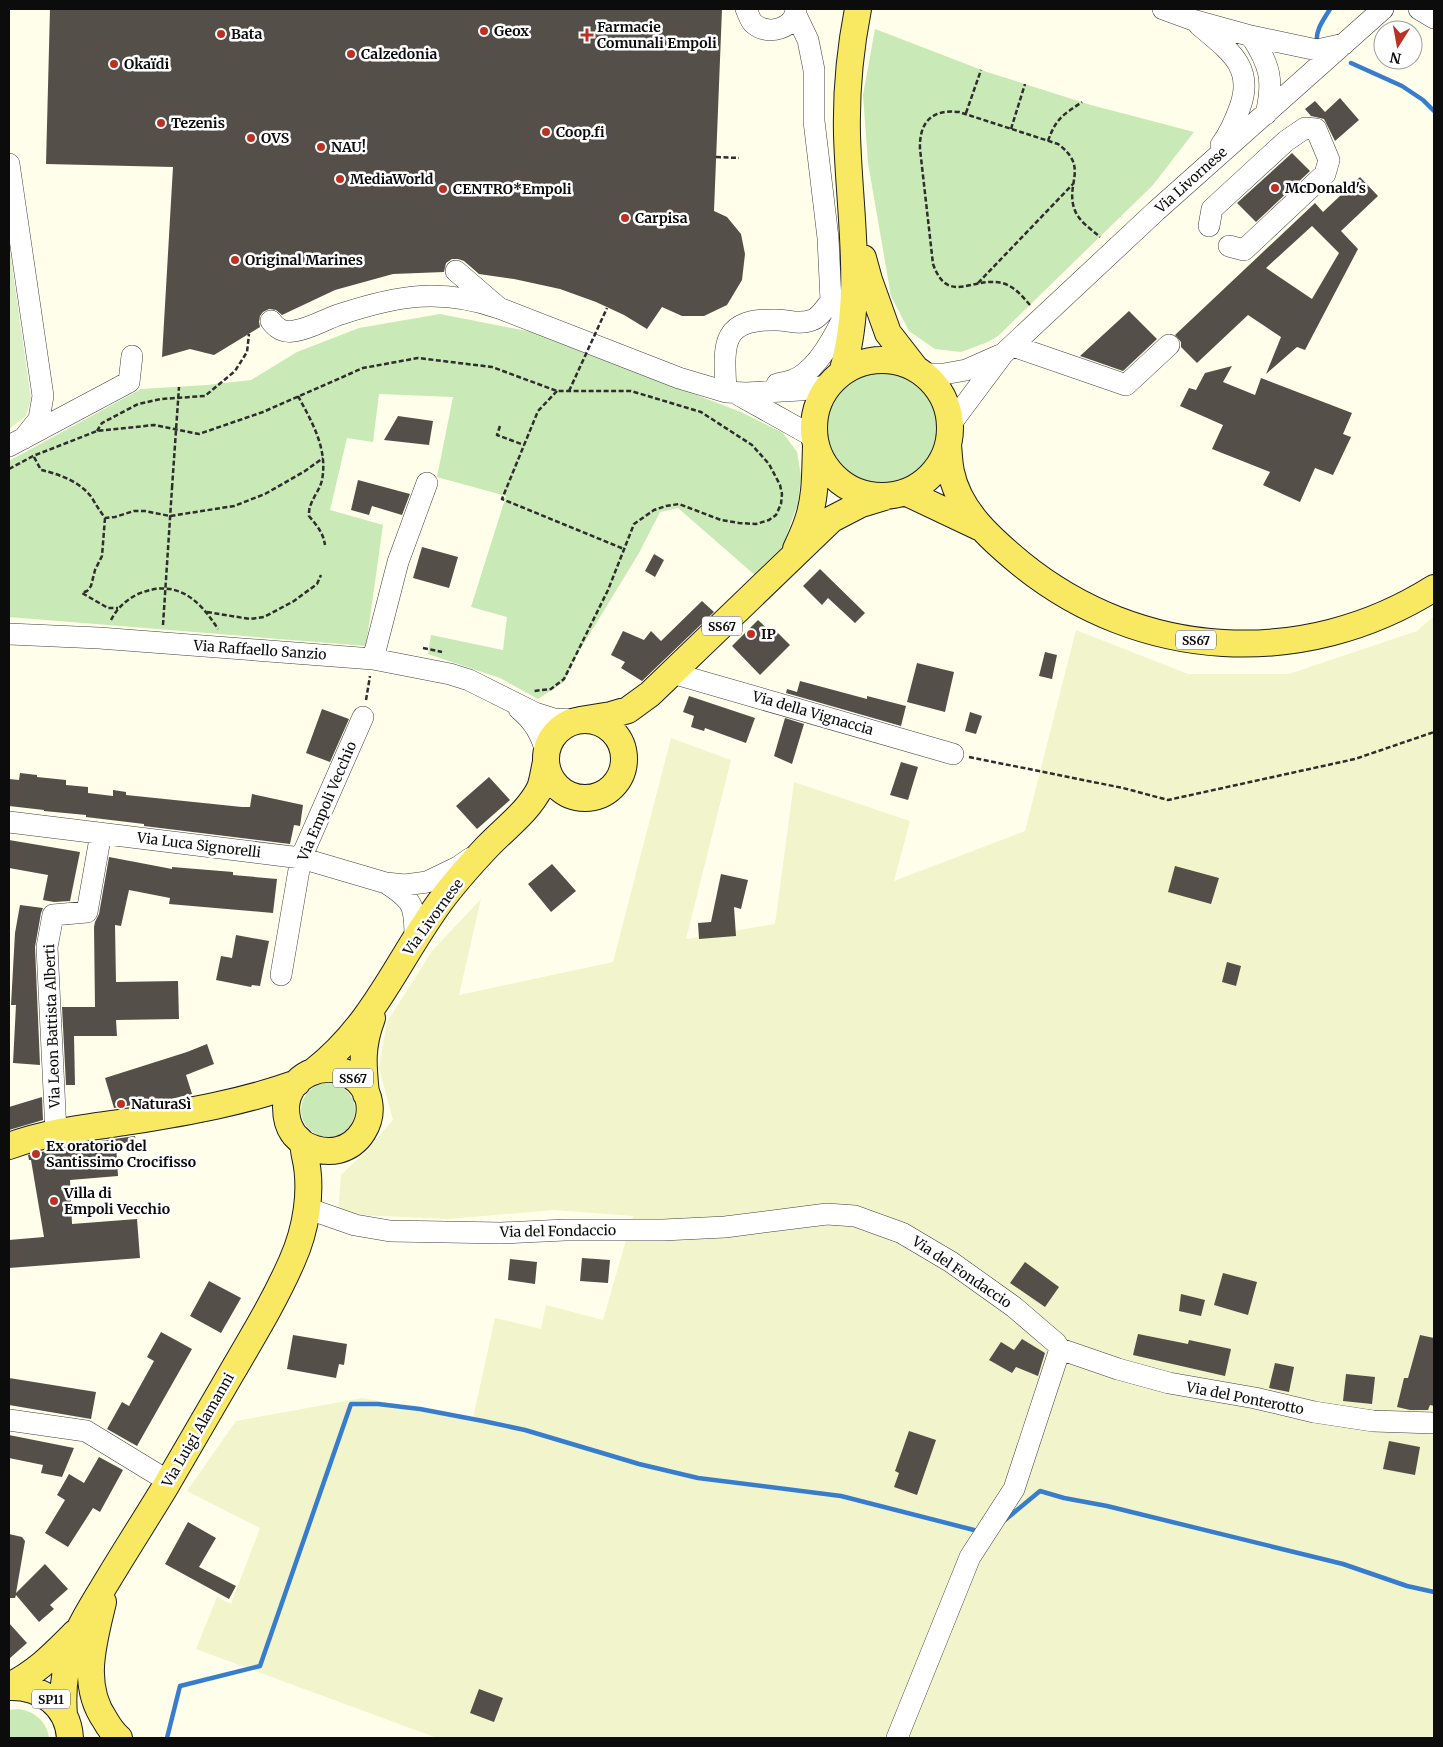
<svg xmlns="http://www.w3.org/2000/svg" width="1443" height="1747" font-family="Merriweather,serif">
<rect width="100%" height="100%" fill="#fffeeb"/>
<path fill="#f2f4cc" d="M 1434,616 L 1434,1738 L 437,1738 L 196,1649 L 217,1597 L 231,1604 L 260,1528 L 187,1491 L 236,1421 L 362,1398 L 473,1418 L 495,1318 L 541,1329 L 546,1305 L 603,1320 L 633,1216 L 554,1210 L 448,1219 L 338,1214 L 341,1175 L 366,1151 L 393,1120 L 379,1068 L 387,1022 L 432,951 L 481,899 L 459,995 L 613,962 L 671,738 L 731,760 L 686,939 L 775,924 L 794,782 L 910,821 L 894,881 L 1025,831 L 1076,630 L 1188,674 L 1289,674 L 1417,631 Z"/>
<path fill="#c9e9b6" d="M 875,29 L 987,72 L 1091,105 L 1194,132 L 1153,185 L 998,336 L 988,342 L 961,352 L 935,349 L 909,331 L 891,296 L 868,163 L 863,95 Z
M 440,314 L 532,332 L 741,412 L 783,433 L 797,452 L 801,476 L 798,503 L 779,556 L 757,577 L 678,508 L 660,512 L 639,553 L 575,658 L 564,682 L 538,699 L 500,678 L 428,654 L 431,635 L 503,650 L 507,617 L 471,607 L 506,496 L 437,477 L 453,397 L 379,394 L 373,442 L 347,438 L 330,510 L 383,525 L 366,646 L 9,617 L 9,461 L 141,389 L 207,385 L 251,380 L 297,352 L 359,328 Z
M826 428a56 56 0 1 1 112 0a56 56 0 1 1-112 0Z
M301 1110a27 27 0 1 1 54 0a27 27 0 1 1-54 0Z
M 18,1709 C 34,1711 47,1721 49,1738 L 9,1738 L 9,1710 Z"/>
<path fill="#dcf0c7" d="M 9,244 L 31,399 L 26,416 L 9,429 Z"/>
<g fill="none" stroke-linecap="round" stroke-linejoin="round">
<path stroke="#387dcd" stroke-width="4.5" d="M 1317,43 C 1315,30 1324,19 1330,9
M 1351,63 L 1402,86 L 1423,100 L 1434,111
M 1005,1520 L 1040,1491 L 1064,1498 L 1107,1506 L 1343,1564 L 1407,1586 L 1434,1592
M 167,1738 L 180,1686 L 260,1666 L 351,1404 L 378,1404 L 420,1409 L 483,1421 L 525,1430 L 639,1464 L 698,1478 L 841,1496 L 974,1530"/>
</g>
<path fill="#554f49" fill-rule="evenodd" d="M 50,9 L 722,9 L 714,211 L 727,217 L 741,234 L 745,254 L 742,280 L 727,305 L 704,316 L 682,316 L 662,307 L 647,329 L 624,315 L 596,302 L 560,289 L 514,279 L 479,274 L 464,261 L 458,259 L 452,259 L 446,263 L 444,272 L 393,274 L 335,290 L 282,315 L 276,310 L 269,309 L 263,312 L 260,316 L 259,322 L 260,327 L 214,355 L 190,349 L 162,357 L 173,167 L 46,164 Z
M 1340,98 L 1359,120 L 1335,141 L 1324,119 L 1311,116 L 1305,109 L 1315,101 L 1325,112 Z
M 1292,153 L 1310,171 L 1256,222 L 1237,203 Z
M 1360,177 L 1378,196 L 1341,231 L 1358,249 L 1305,350 L 1297,347 L 1266,374 L 1281,337 L 1248,315 L 1197,363 L 1181,347 L 1181,342 L 1175,335 L 1315,203 L 1323,212 ZM 1312,226 L 1339,253 L 1312,299 L 1266,268 Z
M 1129,311 L 1157,339 L 1123,371 L 1080,356 Z
M 1232,366 L 1223,382 L 1255,395 L 1261,378 L 1352,413 L 1343,434 L 1351,437 L 1333,475 L 1315,468 L 1300,502 L 1263,485 L 1270,472 L 1212,449 L 1223,425 L 1180,406 L 1189,388 L 1196,390 L 1205,373 Z
M 398,416 L 433,421 L 429,445 L 384,440 Z
M 358,480 L 410,494 L 402,515 L 372,506 L 369,515 L 351,510 Z
M 422,547 L 458,557 L 449,588 L 413,578 Z
M 654,554 L 664,560 L 655,577 L 645,571 Z
M 820,569 L 865,613 L 855,623 L 828,598 L 822,605 L 803,586 Z
M 702,601 L 714,612 L 642,681 L 621,668 L 625,662 L 611,655 L 623,631 L 644,640 L 651,631 L 661,641 Z
M 758,620 L 772,633 L 775,630 L 790,645 L 760,675 L 732,646 Z
M 1045,652 L 1057,655 L 1052,679 L 1039,676 Z
M 917,663 L 954,672 L 945,712 L 907,702 Z
M 800,681 L 867,699 L 867,696 L 906,706 L 901,726 L 786,693 L 787,689 L 797,692 Z
M 689,696 L 755,718 L 746,743 L 705,728 L 704,731 L 691,727 L 694,716 L 683,712 Z
M 322,709 L 349,719 L 330,762 L 306,753 Z
M 970,712 L 982,716 L 976,734 L 965,731 Z
M 785,718 L 804,724 L 792,764 L 774,756 Z
M 901,762 L 918,767 L 908,800 L 890,795 Z
M 20,773 L 37,775 L 37,777 L 66,780 L 66,785 L 88,787 L 88,793 L 113,796 L 113,790 L 126,792 L 126,795 L 242,807 L 250,807 L 252,794 L 303,805 L 300,826 L 294,825 L 290,844 L 144,826 L 144,824 L 86,817 L 86,815 L 44,811 L 44,810 L 9,806 L 9,779 L 19,780 Z
M 489,777 L 510,800 L 477,829 L 456,806 Z
M 9,840 L 80,852 L 70,901 L 54,902 L 43,900 L 48,875 L 9,868 Z
M 109,857 L 172,869 L 172,867 L 233,872 L 233,875 L 277,879 L 273,913 L 169,904 L 170,898 L 129,890 L 121,926 L 115,925 L 116,982 L 178,981 L 179,1019 L 116,1020 L 117,1036 L 74,1036 L 75,1085 L 66,1085 L 62,1007 L 95,1007 L 94,927 L 95,922 L 99,914 Z
M 552,864 L 576,891 L 551,912 L 528,884 Z
M 1175,866 L 1219,878 L 1211,904 L 1168,892 Z
M 721,874 L 748,880 L 741,909 L 734,907 L 736,936 L 699,939 L 698,923 L 711,922 Z
M 20,905 L 43,908 L 41,913 L 35,947 L 40,1065 L 13,1063 L 16,1005 L 11,1005 L 15,933 Z
M 236,935 L 269,941 L 260,986 L 252,985 L 251,987 L 216,980 L 221,956 L 232,958 Z
M 1227,962 L 1241,966 L 1236,986 L 1222,982 Z
M 207,1044 L 214,1064 L 186,1075 L 192,1094 L 171,1099 L 114,1108 L 105,1078 L 187,1052 Z
M 42,1097 L 43,1120 L 9,1130 L 9,1107 Z
M 135,1136 L 136,1142 L 116,1144 L 118,1176 L 70,1180 L 72,1224 L 137,1219 L 140,1258 L 9,1268 L 9,1240 L 44,1237 L 31,1160 L 29,1160 L 28,1155 L 73,1145 Z
M 582,1258 L 610,1260 L 608,1283 L 580,1281 Z
M 510,1259 L 537,1262 L 535,1284 L 508,1280 Z
M 1025,1262 L 1059,1287 L 1045,1307 L 1010,1283 Z
M 1223,1273 L 1257,1282 L 1248,1315 L 1214,1305 Z
M 209,1281 L 241,1298 L 221,1333 L 190,1316 Z
M 1181,1294 L 1205,1300 L 1201,1316 L 1179,1311 Z
M 161,1332 L 192,1349 L 137,1446 L 107,1429 L 122,1402 L 129,1406 L 154,1361 L 147,1357 Z
M 1138,1334 L 1188,1344 L 1189,1340 L 1231,1349 L 1225,1376 L 1133,1355 Z
M 293,1335 L 347,1344 L 344,1365 L 339,1364 L 336,1378 L 287,1369 Z
M 1420,1335 L 1434,1338 L 1434,1406 L 1430,1405 L 1428,1410 L 1410,1410 L 1397,1407 L 1404,1378 L 1408,1378 Z
M 1022,1339 L 1045,1353 L 1038,1376 L 1016,1367 L 1012,1373 L 989,1360 L 1001,1342 L 1014,1350 Z
M 1275,1363 L 1294,1367 L 1289,1392 L 1269,1388 Z
M 1346,1374 L 1375,1377 L 1372,1404 L 1343,1401 Z
M 9,1378 L 96,1392 L 91,1419 L 9,1405 Z
M 909,1431 L 936,1440 L 917,1495 L 894,1487 L 899,1473 L 895,1471 Z
M 9,1435 L 74,1448 L 62,1477 L 41,1473 L 43,1465 L 9,1458 Z
M 1389,1441 L 1420,1447 L 1415,1475 L 1383,1469 Z
M 99,1457 L 123,1470 L 100,1512 L 93,1508 L 68,1547 L 45,1533 L 65,1500 L 57,1495 L 69,1474 L 84,1483 Z
M 188,1522 L 216,1538 L 199,1567 L 236,1586 L 229,1599 L 165,1564 Z
M 9,1534 L 22,1537 L 25,1541 L 16,1593 L 45,1564 L 68,1589 L 50,1605 L 54,1609 L 39,1622 L 16,1595 L 15,1598 L 9,1598 Z
M 9,1623 L 27,1643 L 9,1659 Z
M 479,1689 L 503,1698 L 494,1722 L 470,1713 Z"/>
<g fill="none" stroke-linecap="round" stroke-linejoin="round">
<g stroke="#3f3f3f" stroke-width="22">
<path id="minor" d="M 746,9 C 748,13 750,20 753,23 C 768,37 795,28 796,9
M 1163,9 L 1193,20 L 1251,36 L 1317,50 L 1344,44
M 1419,9 L 1434,18
M 1199,25 C 1227,49 1255,66 1240,107 C 1235,121 1229,134 1221,145
M 1251,36 C 1270,65 1274,80 1266,114
M 9,164 L 43,396 L 39,419 L 23,439
M 1209,226 L 1212,209 L 1286,141 L 1305,128 L 1316,129 L 1329,160 L 1325,174 L 1244,250 L 1229,246
M 499,308 L 679,378 L 726,392 L 746,393 L 800,390 L 828,386
M 271,321 C 277,329 283,333 294,331 C 310,329 325,319 341,314 C 399,295 441,288 499,308 L 456,271
M 1013,346 L 1126,385 L 1169,345
M 924,374 L 944,374 L 966,370 L 1000,355
M 777,384 C 787,382 797,380 805,373 C 825,358 841,323 851,301
M 726,392 C 724,346 719,318 777,320 C 788,320 800,325 812,320 C 819,318 826,307 831,301 L 828,238 L 814,121 L 814,70 L 808,40 L 796,15
M 737,394 L 814,437
M 950,425 L 1003,354 L 1156,211 L 1383,9
M 9,446 L 129,382 L 132,356
M 9,634 L 99,638 L 373,659 L 450,674 L 469,680 L 535,713 L 554,719 L 576,720
M 373,659 L 398,562 L 427,483
M 672,673 L 953,754
M 519,709 C 533,720 542,735 546,753
M 9,822 L 301,858 L 386,883 L 405,885 L 427,882 L 458,867 L 471,858
M 386,883 C 414,901 415,906 415,939
M 281,975 L 301,858 L 363,717
M 56,1132 L 47,947 L 53,915 L 87,912 L 101,833
M 312,1210 L 355,1225 L 390,1231 L 501,1233 L 565,1230 L 663,1230 L 725,1227 L 827,1214 L 855,1216 L 902,1233 L 951,1262 L 1014,1307 L 1056,1343 L 1060,1349
M 1060,1349 L 1118,1369 L 1169,1383 L 1255,1398 L 1314,1412 L 1373,1421 L 1434,1423
M 9,1420 L 86,1431 L 168,1481
M 897,1738 L 970,1557 L 1014,1489 L 1060,1349"/>
</g>
<g stroke="#1d1d1d" stroke-width="28">
<path id="major" d="M 863,258 L 869,280 L 888,333 L 916,369
M814 428a68 68 0 1 1 136 0a68 68 0 1 1-136 0Z
M 842,373 C 865,295 849,213 847,134 C 846,92 850,50 858,9
M 948,445 C 949,454 949,463 951,472 C 959,511 991,539 1020,563 C 1140,661 1304,670 1434,588
M 905,492 L 979,527
M 796,549 C 800,540 805,530 808,520 C 816,497 815,471 816,446
M546 759a39 39 0 1 1 78 0a39 39 0 1 1-78 0Z
M 580,720 L 611,715 L 628,710 L 650,694 L 832,519 L 861,504 L 884,497
M 314,1071 C 374,1024 397,961 440,902 C 454,883 471,864 487,847 C 505,828 528,812 540,788 C 543,780 544,770 546,762
M 366,1094 C 363,1065 361,1047 372,1018
M 9,1146 C 49,1131 91,1127 132,1121 C 188,1112 244,1102 297,1083
M 103,1602 C 94,1641 80,1684 105,1720 C 109,1727 113,1733 119,1738
M 9,1686 C 37,1672 53,1655 75,1633
M 9,1687 C 41,1686 68,1705 70,1738
M 64,1715 C 59,1653 82,1623 112,1573 C 129,1545 147,1517 164,1489 C 187,1450 209,1411 232,1372 C 253,1336 275,1300 292,1261 C 306,1230 313,1190 305,1156 C 304,1152 304,1146 302,1143 C 300,1139 295,1137 293,1133 C 288,1126 286,1116 286,1107 C 288,1076 324,1059 350,1075 C 395,1103 356,1175 302,1143"/>
</g>
<path stroke="#2e2e2e" stroke-width="2.5" stroke-dasharray="5 2.5" stroke-linecap="butt" d="M 966,113 L 981,70
M 1011,129 L 1025,84
M 1048,141 C 1056,118 1063,115 1082,102
M 716,157 L 739,158
M 978,283 L 1073,184
M 1030,305 C 1022,296 1014,286 1002,283 C 972,276 948,306 933,264 L 920,149 C 919,122 932,109 959,112 L 1058,144 C 1089,167 1066,182 1074,208 C 1078,221 1091,229 1100,237
M 557,391 L 538,411 L 502,499 L 624,549
M 298,396 C 312,422 328,449 322,480 C 320,489 314,496 311,504 C 309,508 309,512 309,516 C 317,526 323,532 325,545
M 500,426 L 497,435 L 524,445
M 97,431 L 102,423 L 138,404 L 161,399 L 205,396 L 235,371 L 247,352 L 249,334
M 34,457 L 41,470 C 59,474 81,482 92,498 C 96,505 100,511 105,518 L 115,517 L 134,511 L 145,511 L 170,516 L 234,506 L 265,494 L 305,471 L 323,458
M 9,469 L 33,456 L 97,431 L 154,425 L 199,434 L 263,412 L 363,368 L 418,358 L 492,367 L 557,391 L 631,391 L 701,412 L 752,445 L 769,464 L 780,485 L 782,494 L 781,504 L 776,515 L 769,520 L 756,524 L 739,523 L 721,520 L 679,504 L 666,506 L 654,510 L 634,524 L 608,590 L 564,679 L 551,689 L 534,691
M 105,518 L 102,556 L 95,570 L 91,586 L 87,591 L 82,593 L 108,608 L 118,608
M 207,612 L 250,619 L 264,617 L 294,601 L 317,584 L 321,575
M 111,620 C 117,608 126,600 138,594 C 176,578 199,599 218,629
M 163,625 L 172,488
M 423,648 L 442,652
M 366,700 L 370,676
M 969,757 L 1123,788 L 1168,800 L 1355,759 L 1434,732"/>
<use href="#minor" stroke="#fff" stroke-width="21"/>
<use href="#major" stroke="#f8e862" stroke-width="26"/>
<path stroke="#2e2e2e" stroke-width="2.5" stroke-dasharray="5 2.5" stroke-linecap="butt" d="M 569,391 L 607,308
M 172,488 L 179,387"/>
</g>
<g fill="#bb3225" stroke="#fff" stroke-width="2">
<circle cx="484" cy="31" r="5"/>
<circle cx="221" cy="34" r="5"/>
<path d="M584.5 27.5h5v5h5v5h-5v5h-5v-5h-5v-5h5z"/>
<circle cx="351" cy="54" r="5"/>
<circle cx="114" cy="64" r="5"/>
<circle cx="161" cy="123" r="5"/>
<circle cx="546" cy="132" r="5"/>
<circle cx="251" cy="138" r="5"/>
<circle cx="321" cy="147" r="5"/>
<circle cx="340" cy="179" r="5"/>
<circle cx="1275" cy="188" r="5"/>
<circle cx="443" cy="189" r="5"/>
<circle cx="625" cy="218" r="5"/>
<circle cx="235" cy="260" r="5"/>
<circle cx="751" cy="634" r="5"/>
<circle cx="121" cy="1104" r="5"/>
<circle cx="36" cy="1154" r="5"/>
<circle cx="54" cy="1201" r="5"/>
</g>
<g text-anchor="middle" dominant-baseline="central" stroke-width="5" stroke-linejoin="round" paint-order="stroke">
<g fill="#fff" stroke="#555" stroke-width="1">
<rect x="702" y="616.5" width="40" height="19" rx="4"/>
<rect x="1176" y="630.5" width="40" height="19" rx="4"/>
<rect x="333" y="1068.5" width="40" height="19" rx="4"/>
<rect x="32" y="1689.5" width="38" height="19" rx="4"/>
</g>
<g font-size="12" font-weight="bold" fill="#0c0c0c">
<text x="722" y="626">SS67</text>
<text x="1196" y="640">SS67</text>
<text x="353" y="1078">SS67</text>
<text x="51" y="1699">SP11</text>
</g>
<g font-size="14" font-weight="bold" fill="#0c0c0c" stroke="#fff" text-anchor="start">
<text x="597" y="27">Farmacie<tspan x="597" dy="16">Comunali Empoli</tspan></text>
<text x="494" y="31">Geox</text>
<text x="231" y="34">Bata</text>
<text x="361" y="54">Calzedonia</text>
<text x="124" y="64">Okaïdi</text>
<text x="171" y="123">Tezenis</text>
<text x="556" y="132">Coop.fi</text>
<text x="261" y="138">OVS</text>
<text x="331" y="147">NAU!</text>
<text x="350" y="179">MediaWorld</text>
<text x="1285" y="188">McDonald's</text>
<text x="453" y="189">CENTRO*Empoli</text>
<text x="635" y="218">Carpisa</text>
<text x="245" y="260">Original Marines</text>
<text x="761" y="634">IP</text>
<text x="131" y="1104">NaturaSì</text>
<text x="46" y="1146">Ex oratorio del<tspan x="46" dy="16">Santissimo Crocifisso</tspan></text>
<text x="64" y="1193">Villa di<tspan x="64" dy="16">Empoli Vecchio</tspan></text>
</g>
<g font-size="14" fill="#0c0c0c" stroke="#fff">
<text transform="translate(1191 180) rotate(-42)">Via Livornese</text>
<text transform="translate(260 650) rotate(4)">Via Raffaello Sanzio</text>
<text transform="translate(813 713) rotate(16)">Via della Vignaccia</text>
<text transform="translate(327 801) rotate(-67)">Via Empoli Vecchio</text>
<text transform="translate(199 845) rotate(7)">Via Luca Signorelli</text>
<text transform="translate(433 917) rotate(-54)">Via Livornese</text>
<text transform="translate(52 1026) rotate(-92)">Via Leon Battista Alberti</text>
<text transform="translate(558 1231) rotate(-1)">Via del Fondaccio</text>
<text transform="translate(962 1272) rotate(34)">Via del Fondaccio</text>
<text transform="translate(1245 1398) rotate(11)">Via del Ponterotto</text>
<text transform="translate(198 1430) rotate(-60)">Via Luigi Alamanni</text>
</g>
</g>
<rect width="1443" height="1747" fill="none" stroke="#0c0c0c" stroke-width="20"/>
<g transform="translate(1398 45) rotate(191)"><circle r="24" fill="#ffffff" stroke="#9e9e9e"/>
<path d="M0-4L9 19L0 12L-9 19Z" fill="#bb3225"/>
<text y="-8" font-size="14" font-weight="bold" text-anchor="middle" fill="#0c0c0c">N</text>
</g>
</svg>
